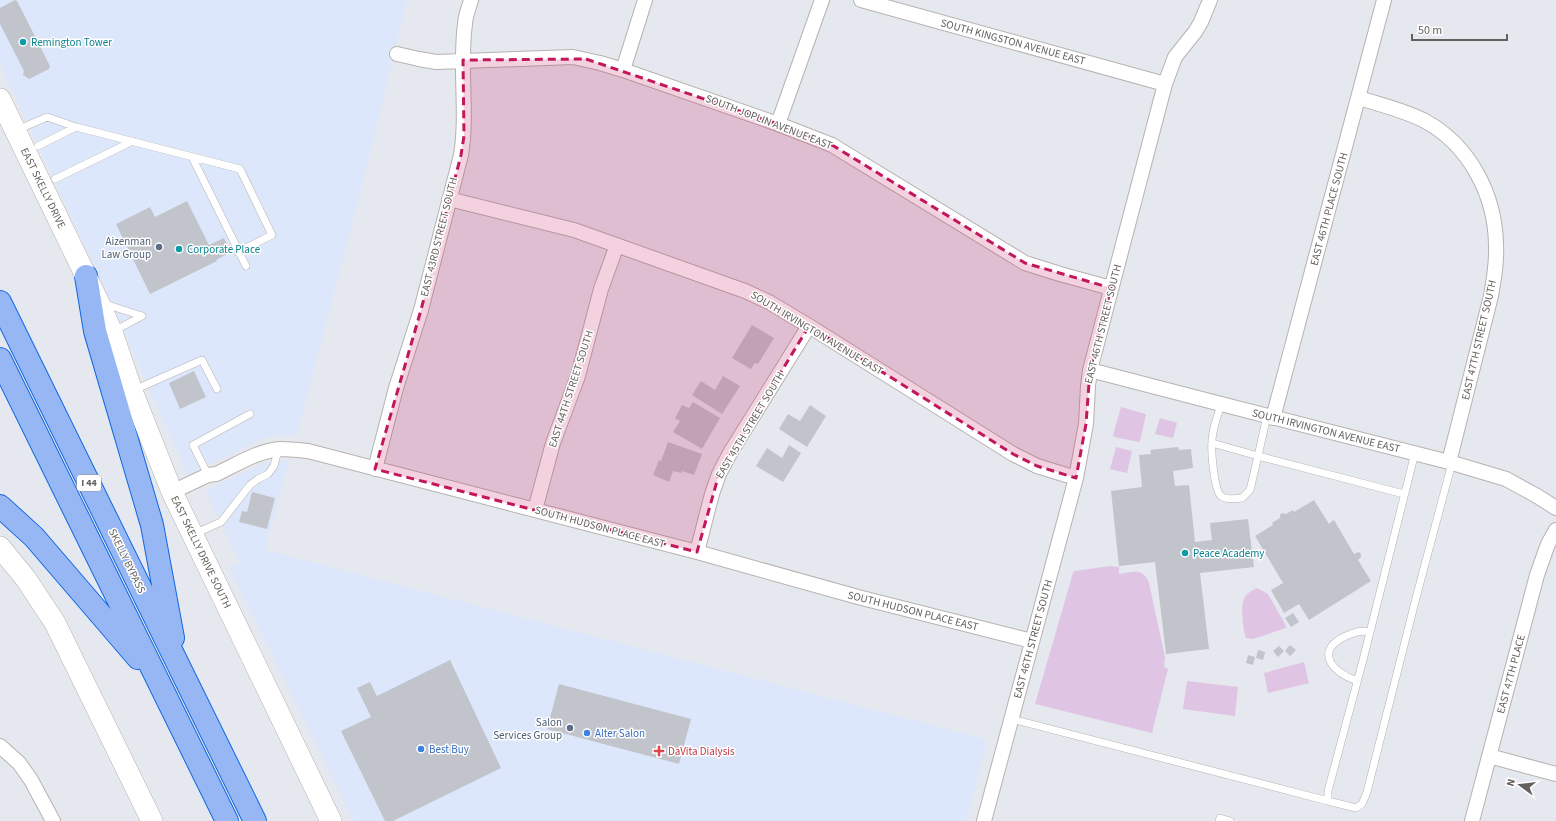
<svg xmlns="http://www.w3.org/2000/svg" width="1556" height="821" font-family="'Source Sans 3',sans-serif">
<rect width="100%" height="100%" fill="#e5e8ee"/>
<path fill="#dde7fb" d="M 0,0 L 407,0 L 364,178 L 297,434 L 263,438 L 188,475 L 94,266 L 0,64 Z
M 289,460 L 265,550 L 981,738 L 986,746 L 966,821 L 354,821 L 229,568 L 240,562 L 205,491 L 266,462 Z"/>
<path fill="#e0c4e3" d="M 1121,407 L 1145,414 L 1146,415 L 1140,441 L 1139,442 L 1114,437 L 1113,435 Z
M 1160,418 L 1177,423 L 1173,438 L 1155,434 Z
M 1116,447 L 1132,451 L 1127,473 L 1110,469 Z
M 1110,566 L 1119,567 L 1119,574 C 1133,572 1143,567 1149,583 L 1165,657 L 1164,667 L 1168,669 L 1152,733 L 1035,704 L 1073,573 L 1075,571 Z
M 1257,588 L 1268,594 L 1285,624 L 1286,628 L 1253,639 L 1246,638 C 1243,631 1240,604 1245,597 C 1247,593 1253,590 1257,588 Z
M 1304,662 L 1309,683 L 1268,693 L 1264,673 Z
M 1187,681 L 1238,687 L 1235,716 L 1183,709 Z"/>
<path fill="#c1c4ca" d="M 15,0 L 17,1 L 50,66 L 49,69 L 29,79 L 23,75 L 24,71 L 0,24 L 0,8 Z
M 187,201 L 209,245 L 224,238 L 231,252 L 216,260 L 217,261 L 150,294 L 116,224 L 150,207 L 155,217 Z
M 752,325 L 774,338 L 758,364 L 755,363 L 751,369 L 732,358 Z
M 194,371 L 206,397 L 180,409 L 169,383 Z
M 723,376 L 740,386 L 722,414 L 692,395 L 701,381 L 715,390 Z
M 693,402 L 720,418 L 702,449 L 673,432 L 680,421 L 675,418 L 682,405 L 689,408 Z
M 810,405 L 826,416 L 807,447 L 779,429 L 788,414 L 800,421 Z
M 668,442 L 702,454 L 694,475 L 682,471 L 681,473 L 673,471 L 669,482 L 653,475 L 659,460 L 661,461 Z
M 789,445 L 801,453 L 783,482 L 756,466 L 767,448 L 782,458 Z
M 1178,447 L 1179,450 L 1191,449 L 1193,468 L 1173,471 L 1175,486 L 1189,485 L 1195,542 L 1212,540 L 1210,523 L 1248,519 L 1254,567 L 1200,573 L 1209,649 L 1166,654 L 1155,562 L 1119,566 L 1111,491 L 1142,487 L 1139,455 L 1151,454 L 1150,450 Z
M 252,492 L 275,498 L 267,529 L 239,522 L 242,511 L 247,512 Z
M 1314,500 L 1329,524 L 1334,520 L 1354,554 L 1359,552 L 1361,554 L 1361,557 L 1358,560 L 1371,581 L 1309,620 L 1299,604 L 1284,613 L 1271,590 L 1283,583 L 1255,536 L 1273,525 L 1272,523 L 1280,518 L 1280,515 L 1282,513 L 1286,514 L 1293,510 L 1294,512 Z
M 1293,613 L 1299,622 L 1291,627 L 1285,618 Z
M 1290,645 L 1296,650 L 1290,656 L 1285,651 Z
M 1279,646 L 1284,651 L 1278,657 L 1273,651 Z
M 1258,650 L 1265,652 L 1263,660 L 1256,658 Z
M 1248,655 L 1255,657 L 1253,665 L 1246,663 Z
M 450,660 L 501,768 L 393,821 L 385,821 L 341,731 L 371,717 L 357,688 L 370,682 L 377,696 Z
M 559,684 L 691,719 L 679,764 L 547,729 Z"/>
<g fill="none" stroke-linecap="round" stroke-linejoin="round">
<g stroke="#b6b3b0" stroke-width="8">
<path id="lane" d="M 17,130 L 47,117 L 76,127 L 240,169 L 272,235 L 238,252
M 38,146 L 76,127
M 192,157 L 246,266
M 55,179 L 133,141
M 102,303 L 142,316
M 114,331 L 142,316
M 134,390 L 202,360 L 217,389
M 1221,404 C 1218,416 1212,429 1212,441 C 1211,450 1214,490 1221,496 C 1226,500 1235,499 1242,498 L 1250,490 L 1258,456 L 1404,494
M 1212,443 L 1258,456 L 1267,416
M 1415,453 L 1363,660 L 1328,791 L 1328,801 L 1356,808 L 1362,804 L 1367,792 L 1416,598 L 1452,463
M 208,475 L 193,445 L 250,414
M 194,534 L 221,522 L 250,485 L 258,479 L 268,474 L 274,466 L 278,450
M 1357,681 C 1333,673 1313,651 1346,636 C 1355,632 1361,630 1370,632
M 1012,719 L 1328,801
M 1219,821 L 1220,818 L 1230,821"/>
</g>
<g stroke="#b6b3b0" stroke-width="16">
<path id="street" d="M 861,0 L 1165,84
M 397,54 L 419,59 L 436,62 L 573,57 L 600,63 L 623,70 L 778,124 L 832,145 L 1025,263 L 1060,274 L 1111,288
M 623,70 L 645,0
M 1359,98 C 1381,105 1404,110 1425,121 C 1469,145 1495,194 1496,244 C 1497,262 1494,279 1491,296 L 1449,462
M 778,124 L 822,0
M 449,199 L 574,230 L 745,291 L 769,302 L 809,326 L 1013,454 L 1037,466 L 1076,478
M 1090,370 L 1221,404 L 1449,462 L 1506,479 L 1537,496 L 1556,508
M 1273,418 L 1384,0
M 375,469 L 396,388 L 421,310 L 461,155 C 468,112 459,67 465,24 C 465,16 469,8 471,0
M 172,492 L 208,475 L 216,474 C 236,465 257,451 280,449 C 289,449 298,450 308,451 L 697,552 L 858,597 L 1032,641
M 535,510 L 553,443 L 578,376 L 601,289 L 617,245
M 697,552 L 712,494 L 719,474 L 730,453 L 809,326
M 0,746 L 19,763 L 31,780 L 53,821
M 1489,756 L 1556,774
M 984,821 L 1076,478 L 1086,424 L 1088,386 L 1090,370 L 1165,84 L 1175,57 L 1195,32 L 1201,22 L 1210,0
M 1472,821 L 1537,575 L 1548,544 L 1556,530"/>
</g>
<g stroke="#b7b3af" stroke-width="22">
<path id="secondary" d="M 0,99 L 98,301 L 112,332 L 132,391 L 172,492 L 331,821
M 0,547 L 26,579 L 55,623 L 152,821"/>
</g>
<g stroke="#1267e1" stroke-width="24">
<path id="highway" d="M 86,276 L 95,331 L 152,525 L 173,638
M 0,302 L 255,821
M 0,359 L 227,821
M 0,506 L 34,537 L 138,658"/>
</g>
<use href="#lane" stroke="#fff" stroke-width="7"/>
<use href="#street" stroke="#fff" stroke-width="14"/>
<use href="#secondary" stroke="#fff" stroke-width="21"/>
<use href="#highway" stroke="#96b7f4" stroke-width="22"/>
</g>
<path fill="#c2185b" fill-opacity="0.2" stroke="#c2185b" stroke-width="3" stroke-dasharray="8 5" stroke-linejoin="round" d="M 586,59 L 778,124 L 832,145 L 1025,263 L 1111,288 L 1090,370 L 1086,424 L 1076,478 L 1037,466 L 1013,454 L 809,326 L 719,474 L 697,552 L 375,469 L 421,310 L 461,155 L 464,136 L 463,60 Z"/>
<g fill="#0f9aa8" stroke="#fff" stroke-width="1.5">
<circle cx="23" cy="42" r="4"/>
<circle cx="179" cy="249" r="4"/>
<circle cx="1185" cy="553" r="4"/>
</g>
<g fill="#5c6f8a" stroke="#fff" stroke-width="1.5">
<circle cx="159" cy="247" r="4"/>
<circle cx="570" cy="728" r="4"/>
</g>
<g fill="#3f7fe0" stroke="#fff" stroke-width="1.5">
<circle cx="587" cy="733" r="4"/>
<circle cx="421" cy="749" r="4"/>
</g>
<path fill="#e0444e" stroke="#fff" stroke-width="1.5" d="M657 745h4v4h4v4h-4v4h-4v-4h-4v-4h4z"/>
<g text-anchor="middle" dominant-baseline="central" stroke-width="3" stroke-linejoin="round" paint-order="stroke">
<rect fill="#fff" stroke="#92908e" stroke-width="1" x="77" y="475" width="24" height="16" rx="3"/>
<g font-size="10" font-weight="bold" fill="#64605d">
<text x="89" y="483">I 44</text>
</g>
<g font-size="11" fill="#0d838f" stroke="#fff" text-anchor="start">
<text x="31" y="42">Remington Tower</text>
<text x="187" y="249">Corporate Place</text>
<text x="1193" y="553">Peace Academy</text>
</g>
<g font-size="11" fill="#64605d" stroke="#fff">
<text transform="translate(1013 42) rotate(15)">SOUTH KINGSTON AVENUE EAST</text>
<text transform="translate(769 122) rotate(21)">SOUTH JOPLIN AVENUE EAST</text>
<text transform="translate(43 188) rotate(64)">EAST SKELLY DRIVE</text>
<text transform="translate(1329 209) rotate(-75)">EAST 46TH PLACE SOUTH</text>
<text transform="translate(439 237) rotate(-76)">EAST 43RD STREET SOUTH</text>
<text transform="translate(1103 324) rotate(-76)">EAST 46TH STREET SOUTH</text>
<text transform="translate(817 333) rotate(31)">SOUTH IRVINGTON AVENUE EAST</text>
<text transform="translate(1479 340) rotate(-77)">EAST 47TH STREET SOUTH</text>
<text transform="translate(571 389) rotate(-72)">EAST 44TH STREET SOUTH</text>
<text transform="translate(750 425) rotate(-59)">EAST 45TH STREET SOUTH</text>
<text transform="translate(1326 431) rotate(14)">SOUTH IRVINGTON AVENUE EAST</text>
<text transform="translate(600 527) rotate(15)">SOUTH HUDSON PLACE EAST</text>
<text transform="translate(201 552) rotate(64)">EAST SKELLY DRIVE SOUTH</text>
<text transform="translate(127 561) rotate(64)">SKELLY BYPASS</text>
<text transform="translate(913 611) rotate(14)">SOUTH HUDSON PLACE EAST</text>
<text transform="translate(1033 639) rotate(-75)">EAST 46TH STREET SOUTH</text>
<text transform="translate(1511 674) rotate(-75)">EAST 47TH PLACE</text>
</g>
<g font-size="11" fill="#4e5e75" stroke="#fff" text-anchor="end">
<text x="151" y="241">Aizenman<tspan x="151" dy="13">Law Group</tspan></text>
<text x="562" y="722">Salon<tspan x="562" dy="13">Services Group</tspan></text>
</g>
<g font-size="11" fill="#366cbe" stroke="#fff" text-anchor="start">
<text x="595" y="733">Alter Salon</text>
<text x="429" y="749">Best Buy</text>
</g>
<g font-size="11" fill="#be3a42" stroke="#fff" text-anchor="start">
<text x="668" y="751">DaVita Dialysis</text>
</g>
</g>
<g transform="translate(1520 785) rotate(285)" stroke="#ffffff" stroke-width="3" paint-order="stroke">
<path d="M0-3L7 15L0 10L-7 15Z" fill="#64605d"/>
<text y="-6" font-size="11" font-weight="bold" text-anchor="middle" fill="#64605d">N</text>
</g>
<path d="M1412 34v6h95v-6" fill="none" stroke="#64605d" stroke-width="2"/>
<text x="1418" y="34" font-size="12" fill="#64605d" stroke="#ffffff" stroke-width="3" paint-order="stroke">50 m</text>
</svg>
